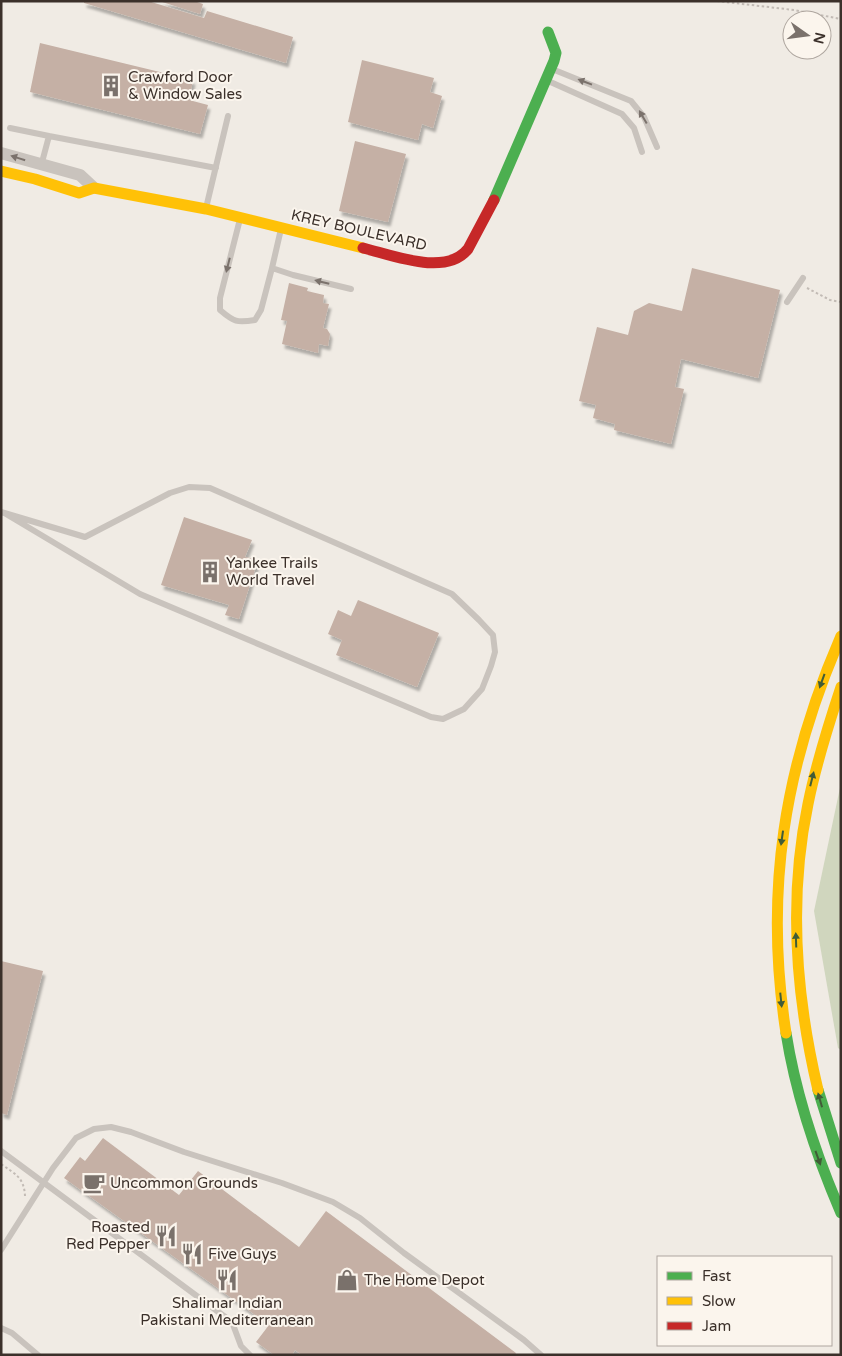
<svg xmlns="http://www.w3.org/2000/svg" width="842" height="1356" font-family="'Varela Round',sans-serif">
<defs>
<filter id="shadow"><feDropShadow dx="2.5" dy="4.5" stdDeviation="1" flood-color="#0004"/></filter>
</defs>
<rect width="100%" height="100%" fill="#f0ebe4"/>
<path fill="#d0d6be" d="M 841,783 L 841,1050 L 838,1048 L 814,911 Z"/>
<path fill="#c5b0a5" filter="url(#shadow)" d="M 84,1 L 148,1 L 204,18 L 207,11 L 293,37 L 286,63 L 84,3 Z
M 159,1 L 194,1 L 203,4 L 200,14 Z
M 40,43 L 193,80 L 189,100 L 208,105 L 200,134 L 30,92 Z
M 362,60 L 434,78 L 430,92 L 442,96 L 433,128 L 422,124 L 418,140 L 348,122 Z
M 355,141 L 406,154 L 388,222 L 339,211 Z
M 692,268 L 780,290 L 758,378 L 681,359 L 675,387 L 684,389 L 671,444 L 614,430 L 615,424 L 593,418 L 596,405 L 579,401 L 597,327 L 628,335 L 634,311 L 649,303 L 682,311 Z
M 289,283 L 308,288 L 307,291 L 324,295 L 323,303 L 329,304 L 323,328 L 327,329 L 330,334 L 328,346 L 319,344 L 318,353 L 282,344 L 287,321 L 281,320 Z
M 184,517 L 252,540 L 245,557 L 258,560 L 239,619 L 225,615 L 229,605 L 161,585 Z
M 358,600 L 439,633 L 417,687 L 336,655 L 342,640 L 328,634 L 338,610 L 351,616 Z
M 1,961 L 43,971 L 7,1115 L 1,1113 Z
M 103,1138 L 179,1195 L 198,1171 L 299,1247 L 326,1211 L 516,1353 L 515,1355 L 302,1355 L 295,1350 L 292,1355 L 274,1355 L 256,1342 L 269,1325 L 64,1178 L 80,1157 L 85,1161 Z"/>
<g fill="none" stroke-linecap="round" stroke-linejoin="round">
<path stroke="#c2bbb5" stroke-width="2" stroke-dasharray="2.5 2.5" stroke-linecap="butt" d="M 717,1 L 794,10 L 841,19
M 807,288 L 830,300 L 841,302
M 1,1164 C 15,1174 24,1177 25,1196"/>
<path stroke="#c9c3bd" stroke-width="6" d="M 552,69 L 631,101 L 644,117 L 657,147
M 546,80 L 622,114 L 634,128 L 642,152
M 10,128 L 49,136
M 41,166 L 49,136 L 216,168
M 206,208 L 228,116
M 240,219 L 220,298 L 220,310 C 234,322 237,323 255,320 L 261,310 L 272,268
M 281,229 L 272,268 L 293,275 L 351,289
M 787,302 L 803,278
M 1,512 L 85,537 L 170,493 L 189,487 L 210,488 L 452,594 L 479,620 L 493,635 L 495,652 L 491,666 L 482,689 L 464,709 L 443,719 L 431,717 L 140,594 L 6,514
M 1,1151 L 232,1322 L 241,1346 L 250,1355
M 1,1250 L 53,1168 L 76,1138 L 94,1129 L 111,1127 L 131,1132 L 184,1152 L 282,1183 L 333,1202 L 360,1218 L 404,1253 L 524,1340 L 541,1355
M 1,1328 L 12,1333 L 38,1355"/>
<path stroke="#c9c3bd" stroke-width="12" d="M 1,153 L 80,175 L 94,188"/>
<path stroke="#4caf50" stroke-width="11" d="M 494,200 L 554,61 L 556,53 L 548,32
M 786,1033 C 796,1096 816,1155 841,1213
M 818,1090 L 841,1163"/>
<path stroke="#ffc107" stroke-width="11" d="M 1,171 L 35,179 L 79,193 L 94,188 L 206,209 L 363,248
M 786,1033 C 764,892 784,767 841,636
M 818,1090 C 796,997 788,899 808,804 C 816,764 828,726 841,687"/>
<path stroke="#c62828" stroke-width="11" d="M 363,248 C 392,255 446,277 468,249 L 494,200"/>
</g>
<defs><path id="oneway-solid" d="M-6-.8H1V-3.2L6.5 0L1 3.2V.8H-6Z" transform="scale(1.25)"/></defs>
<g fill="#7b726c">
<use href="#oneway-solid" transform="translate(585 82) rotate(-159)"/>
<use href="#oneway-solid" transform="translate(643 117) rotate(-120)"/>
<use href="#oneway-solid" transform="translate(18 158) rotate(-163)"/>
<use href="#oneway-solid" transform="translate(228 265) rotate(104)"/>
<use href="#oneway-solid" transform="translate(322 282) rotate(-166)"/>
</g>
<g fill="#415c37">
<use href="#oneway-solid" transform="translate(822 681) rotate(110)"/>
<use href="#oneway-solid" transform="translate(812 779) rotate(-76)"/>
<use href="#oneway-solid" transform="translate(782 838) rotate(98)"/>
<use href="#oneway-solid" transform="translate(796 940) rotate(-92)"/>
<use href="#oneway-solid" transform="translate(781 1000) rotate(84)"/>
<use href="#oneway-solid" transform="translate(820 1100) rotate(-106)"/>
<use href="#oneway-solid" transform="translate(818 1158) rotate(70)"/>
</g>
<defs>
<g id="building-bare" transform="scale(1.725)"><path d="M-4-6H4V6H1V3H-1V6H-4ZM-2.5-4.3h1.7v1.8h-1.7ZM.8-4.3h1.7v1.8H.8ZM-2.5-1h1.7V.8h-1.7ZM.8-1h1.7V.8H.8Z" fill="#7a716b" stroke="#fbf5ed" stroke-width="2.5" paint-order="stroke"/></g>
<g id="cafe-bare" transform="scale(1.725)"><path d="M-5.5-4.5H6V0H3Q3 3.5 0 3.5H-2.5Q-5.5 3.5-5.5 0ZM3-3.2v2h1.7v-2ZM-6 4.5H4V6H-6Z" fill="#7a716b" stroke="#fbf5ed" stroke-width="2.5" paint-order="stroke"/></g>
<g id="restaurant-bare" transform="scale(1.725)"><path d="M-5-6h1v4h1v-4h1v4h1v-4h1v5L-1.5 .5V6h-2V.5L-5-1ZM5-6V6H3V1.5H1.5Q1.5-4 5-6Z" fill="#7a716b" stroke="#fbf5ed" stroke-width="2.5" paint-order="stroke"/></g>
<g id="shop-bare" transform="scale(1.725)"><path d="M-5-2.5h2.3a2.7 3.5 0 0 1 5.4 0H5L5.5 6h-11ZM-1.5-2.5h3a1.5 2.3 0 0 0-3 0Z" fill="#7a716b" stroke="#fbf5ed" stroke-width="2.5" paint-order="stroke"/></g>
</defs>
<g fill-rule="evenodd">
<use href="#building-bare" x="111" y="86"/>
<use href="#building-bare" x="210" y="572"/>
<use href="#cafe-bare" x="94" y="1183"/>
<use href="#restaurant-bare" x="166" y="1236"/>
<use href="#restaurant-bare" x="192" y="1254"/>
<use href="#restaurant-bare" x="227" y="1280"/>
<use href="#shop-bare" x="347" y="1280"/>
</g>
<g text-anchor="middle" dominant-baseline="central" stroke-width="4" stroke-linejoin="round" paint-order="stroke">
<g font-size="15" fill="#3b302a" stroke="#fbf5ed" text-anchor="start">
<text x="128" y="77">Crawford Door<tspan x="128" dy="17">&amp; Window Sales</tspan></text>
<text x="226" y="563">Yankee Trails<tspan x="226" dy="17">World Travel</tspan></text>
<text x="110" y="1183">Uncommon Grounds</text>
<text x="150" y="1227" text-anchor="end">Roasted<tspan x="150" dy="17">Red Pepper</tspan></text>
<text x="208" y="1254">Five Guys</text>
<text x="364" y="1280">The Home Depot</text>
<text x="227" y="1303" text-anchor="middle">Shalimar Indian<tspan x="227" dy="17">Pakistani Mediterranean</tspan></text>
</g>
<g font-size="15" fill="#3b302a" stroke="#fbf5ed">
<text transform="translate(359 230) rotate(13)">KREY BOULEVARD</text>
</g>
</g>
<rect width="842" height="1356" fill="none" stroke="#3b302a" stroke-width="5"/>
<rect x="657" y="1256" width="175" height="90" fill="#fbf5ed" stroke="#aea69f"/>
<rect x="667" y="1272" width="25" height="8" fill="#4caf50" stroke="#aea69f"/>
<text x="702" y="1281" font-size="15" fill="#3b302a">Fast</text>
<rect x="667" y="1297" width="25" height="8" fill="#ffc107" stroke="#aea69f"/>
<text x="702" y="1306" font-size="15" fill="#3b302a">Slow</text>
<rect x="667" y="1322" width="25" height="8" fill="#c62828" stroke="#aea69f"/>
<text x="702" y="1331" font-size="15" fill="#3b302a">Jam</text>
<g transform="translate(807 35) rotate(104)"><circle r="24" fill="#fbf5ed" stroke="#aea69f"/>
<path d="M0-4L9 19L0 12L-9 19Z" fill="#7a716b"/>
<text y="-8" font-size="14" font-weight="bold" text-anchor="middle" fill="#3b302a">N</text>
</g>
</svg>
